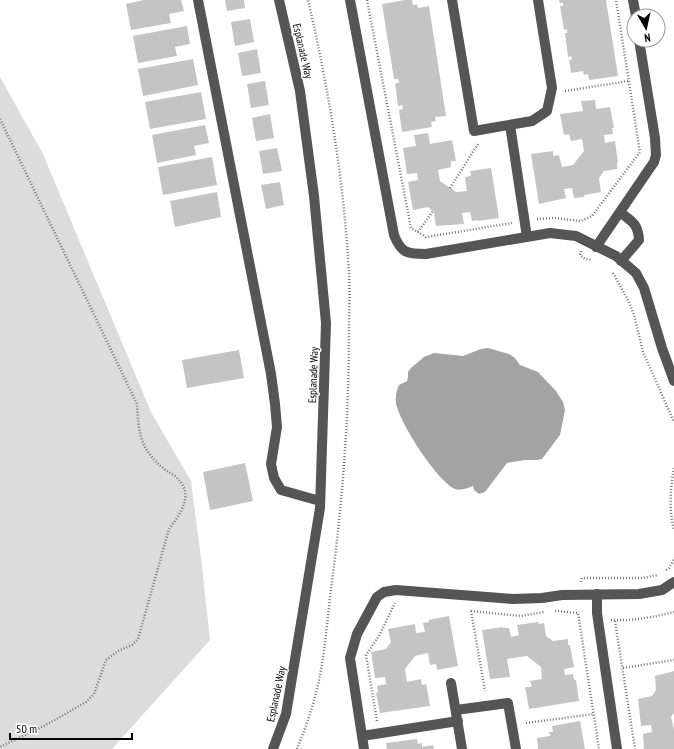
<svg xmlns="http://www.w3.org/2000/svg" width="674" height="749" font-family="'PT Sans Narrow',sans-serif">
<rect width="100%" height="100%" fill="#fff"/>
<path fill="#dcdcdc" d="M 0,77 L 43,154 L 151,412 L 191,481 L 202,566 L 210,640 L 112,749 L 0,749 Z"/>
<path fill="#a3a3a3" d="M 488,348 L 509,354 L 515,358 L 520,365 L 538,372 L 556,391 L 563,402 L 565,410 L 560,435 L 542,459 L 537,460 L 525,460 L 507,463 L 485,492 L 479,494 L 474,490 L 473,486 C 468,488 460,491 455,489 C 437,481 399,422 396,403 C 395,396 397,390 399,385 L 407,381 L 408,377 L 408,372 L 411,368 L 424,357 L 434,353 L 463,356 L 481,349 Z"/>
<path fill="#c4c4c4" d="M 144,0 L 181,0 L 184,11 L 169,14 L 171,23 L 131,30 L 126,4 Z
M 225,0 L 244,0 L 245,8 L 227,11 Z
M 405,0 L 412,0 L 413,5 L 417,4 L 418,8 L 429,6 L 446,116 L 435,117 L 436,121 L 431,122 L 432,127 L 402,132 L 399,110 L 403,109 L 402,105 L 398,106 L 395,83 L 399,83 L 398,79 L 394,79 L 382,4 Z
M 559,0 L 606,0 L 618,76 L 589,80 L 588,74 L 584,75 L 583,71 L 571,73 L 569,60 L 572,60 L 571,56 L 568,57 L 565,33 L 567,33 L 567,29 L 564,30 L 560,6 L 563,6 L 563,3 L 560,3 Z
M 250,19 L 254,42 L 235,46 L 231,22 Z
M 187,26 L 190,44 L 175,47 L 177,56 L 138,63 L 133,36 Z
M 257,49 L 261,73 L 242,76 L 238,53 Z
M 193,59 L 198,85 L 143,96 L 138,69 Z
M 265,81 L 269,105 L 251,108 L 247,84 Z
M 201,92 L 206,119 L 150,129 L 145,102 Z
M 595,100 L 596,109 L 610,107 L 614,128 L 612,128 L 613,134 L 604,135 L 605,143 L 615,141 L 618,163 L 617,163 L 617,169 L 604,171 L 599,178 L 601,192 L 584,195 L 584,197 L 574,198 L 572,188 L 564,189 L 566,198 L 539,204 L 531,154 L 553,151 L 553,156 L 559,155 L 562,167 L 573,165 L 584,151 L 582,139 L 571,141 L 569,134 L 564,135 L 560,114 L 583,111 L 581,101 Z
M 270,114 L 274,138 L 256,141 L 252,118 Z
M 205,125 L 209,143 L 194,146 L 196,155 L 157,163 L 152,135 Z
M 428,133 L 430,144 L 452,140 L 456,161 L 451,161 L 451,167 L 438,170 L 440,181 L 456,192 L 467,191 L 465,177 L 471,176 L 470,171 L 491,168 L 499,218 L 478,221 L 478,220 L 472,221 L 470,212 L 462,213 L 464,224 L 436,226 L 434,212 L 428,207 L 413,210 L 408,182 L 418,180 L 417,173 L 407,174 L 403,148 L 416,146 L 414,135 Z
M 277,148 L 282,171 L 263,174 L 259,151 Z
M 212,157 L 217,185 L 163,195 L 158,167 Z
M 280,182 L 284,205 L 266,209 L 261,185 Z
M 217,192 L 221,217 L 175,227 L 170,201 Z
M 239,350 L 244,378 L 187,388 L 182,360 Z
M 245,463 L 253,501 L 210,510 L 203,472 Z
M 449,616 L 458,666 L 437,670 L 436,664 L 430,665 L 428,653 L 415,656 L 405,669 L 407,682 L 421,679 L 422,685 L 426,684 L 430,706 L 380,713 L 376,693 L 378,692 L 377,686 L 386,684 L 385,677 L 375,678 L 371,652 L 386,649 L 391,642 L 388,629 L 415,624 L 416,633 L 425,632 L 423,623 L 429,622 L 429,620 Z
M 538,622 L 539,624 L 544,623 L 546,636 L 553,641 L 568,639 L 568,645 L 570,645 L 574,667 L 564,669 L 565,675 L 573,674 L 574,680 L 576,680 L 579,701 L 529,709 L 525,687 L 532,687 L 530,681 L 542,679 L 541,667 L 527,656 L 507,659 L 510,677 L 490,679 L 482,630 L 503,627 L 503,628 L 509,628 L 511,637 L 519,635 L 517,625 Z
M 674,671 L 674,713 L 671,717 L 674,729 L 674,749 L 644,749 L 643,734 L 652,732 L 651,725 L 641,726 L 638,699 L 652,696 L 656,690 L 655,676 Z
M 580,721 L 585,749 L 538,749 L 537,738 L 550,736 L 549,732 L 553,732 L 552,726 Z
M 417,739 L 418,744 L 422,743 L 422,747 L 433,745 L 434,749 L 387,749 L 386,743 Z"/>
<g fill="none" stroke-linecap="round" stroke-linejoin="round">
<path stroke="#777" stroke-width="2.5" stroke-dasharray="1 2" stroke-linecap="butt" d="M 367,0 L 411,228 L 426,237 L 512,223
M 565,91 L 629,81
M 0,119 L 137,404 C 138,418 138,434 145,447 C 149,454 156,463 163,468 C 167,472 172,473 176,477 C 195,494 181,513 169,529 L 138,639 L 132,645 L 118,651 L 106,660 L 94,694 L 86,702 L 46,725 L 0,747
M 450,188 L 478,144
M 537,219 L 554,218 L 581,221 L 592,216 L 640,152 L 616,0
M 418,232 L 433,211
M 581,251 L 580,255 L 585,259 L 592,260
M 613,273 L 629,302 L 634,315 L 643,352 L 674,422
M 674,468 C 670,488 669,511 674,530
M 666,570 L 669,568 L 674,559
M 581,582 L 582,578 L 642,578 L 658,575
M 471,611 L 521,616 L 544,612
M 471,611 L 485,691
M 555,611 L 578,613 L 599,749
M 611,620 C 633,621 654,617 674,612
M 615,621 L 635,749
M 623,668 L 674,660
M 377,721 L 366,655 L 379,636 L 395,603
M 526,723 L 594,714
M 297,749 C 306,727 314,704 319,680 C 326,646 328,609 333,574 C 343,494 349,413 349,332 C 349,313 350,293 349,274 C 344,182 329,90 308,0"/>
<path stroke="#555" stroke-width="10" d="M 198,0 L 271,374 L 275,404 L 277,427 L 271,464 L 274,478 L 281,490 L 320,501
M 350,0 L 394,235 C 401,253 407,254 426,254 L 550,233 L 576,236 L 616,256 L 636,273 L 644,288 L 662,348 L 674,381
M 452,0 L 474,131 L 532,121 L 547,111 L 552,88 L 538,0
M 633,0 L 636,16
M 510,125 L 527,237
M 620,212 C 632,222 638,223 639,240 L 621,261
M 596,247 L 654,162 L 656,155 L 655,138 L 639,40
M 597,594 L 597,613 L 617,749
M 451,683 L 462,749
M 456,710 L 508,703 L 516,749
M 362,736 L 458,721
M 273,749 L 286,714 L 320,508 L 326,323 L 314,196 L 300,91 L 279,0
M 364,749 L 350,658 L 357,634 L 377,597 L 384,592 L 396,590 L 513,599 L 542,598 L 562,595 L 639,594 L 662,590 L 674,582"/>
</g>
<g text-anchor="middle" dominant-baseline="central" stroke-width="3" stroke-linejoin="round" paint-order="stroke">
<g font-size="11" fill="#000" stroke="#fff">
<text transform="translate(303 51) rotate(77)">Esplanade Way</text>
<text transform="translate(313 375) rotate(-88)">Esplanade Way</text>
<text transform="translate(276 694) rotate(-78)">Esplanade Way</text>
</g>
</g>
<g transform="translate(646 28) rotate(171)"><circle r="19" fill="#ffffff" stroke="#999999"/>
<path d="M0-3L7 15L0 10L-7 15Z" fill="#000000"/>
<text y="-6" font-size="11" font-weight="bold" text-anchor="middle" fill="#000000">N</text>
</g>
<path d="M10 733v6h122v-6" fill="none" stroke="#000000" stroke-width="2"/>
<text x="16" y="733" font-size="12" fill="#000000" stroke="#ffffff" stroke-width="3" paint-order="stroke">50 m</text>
</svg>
